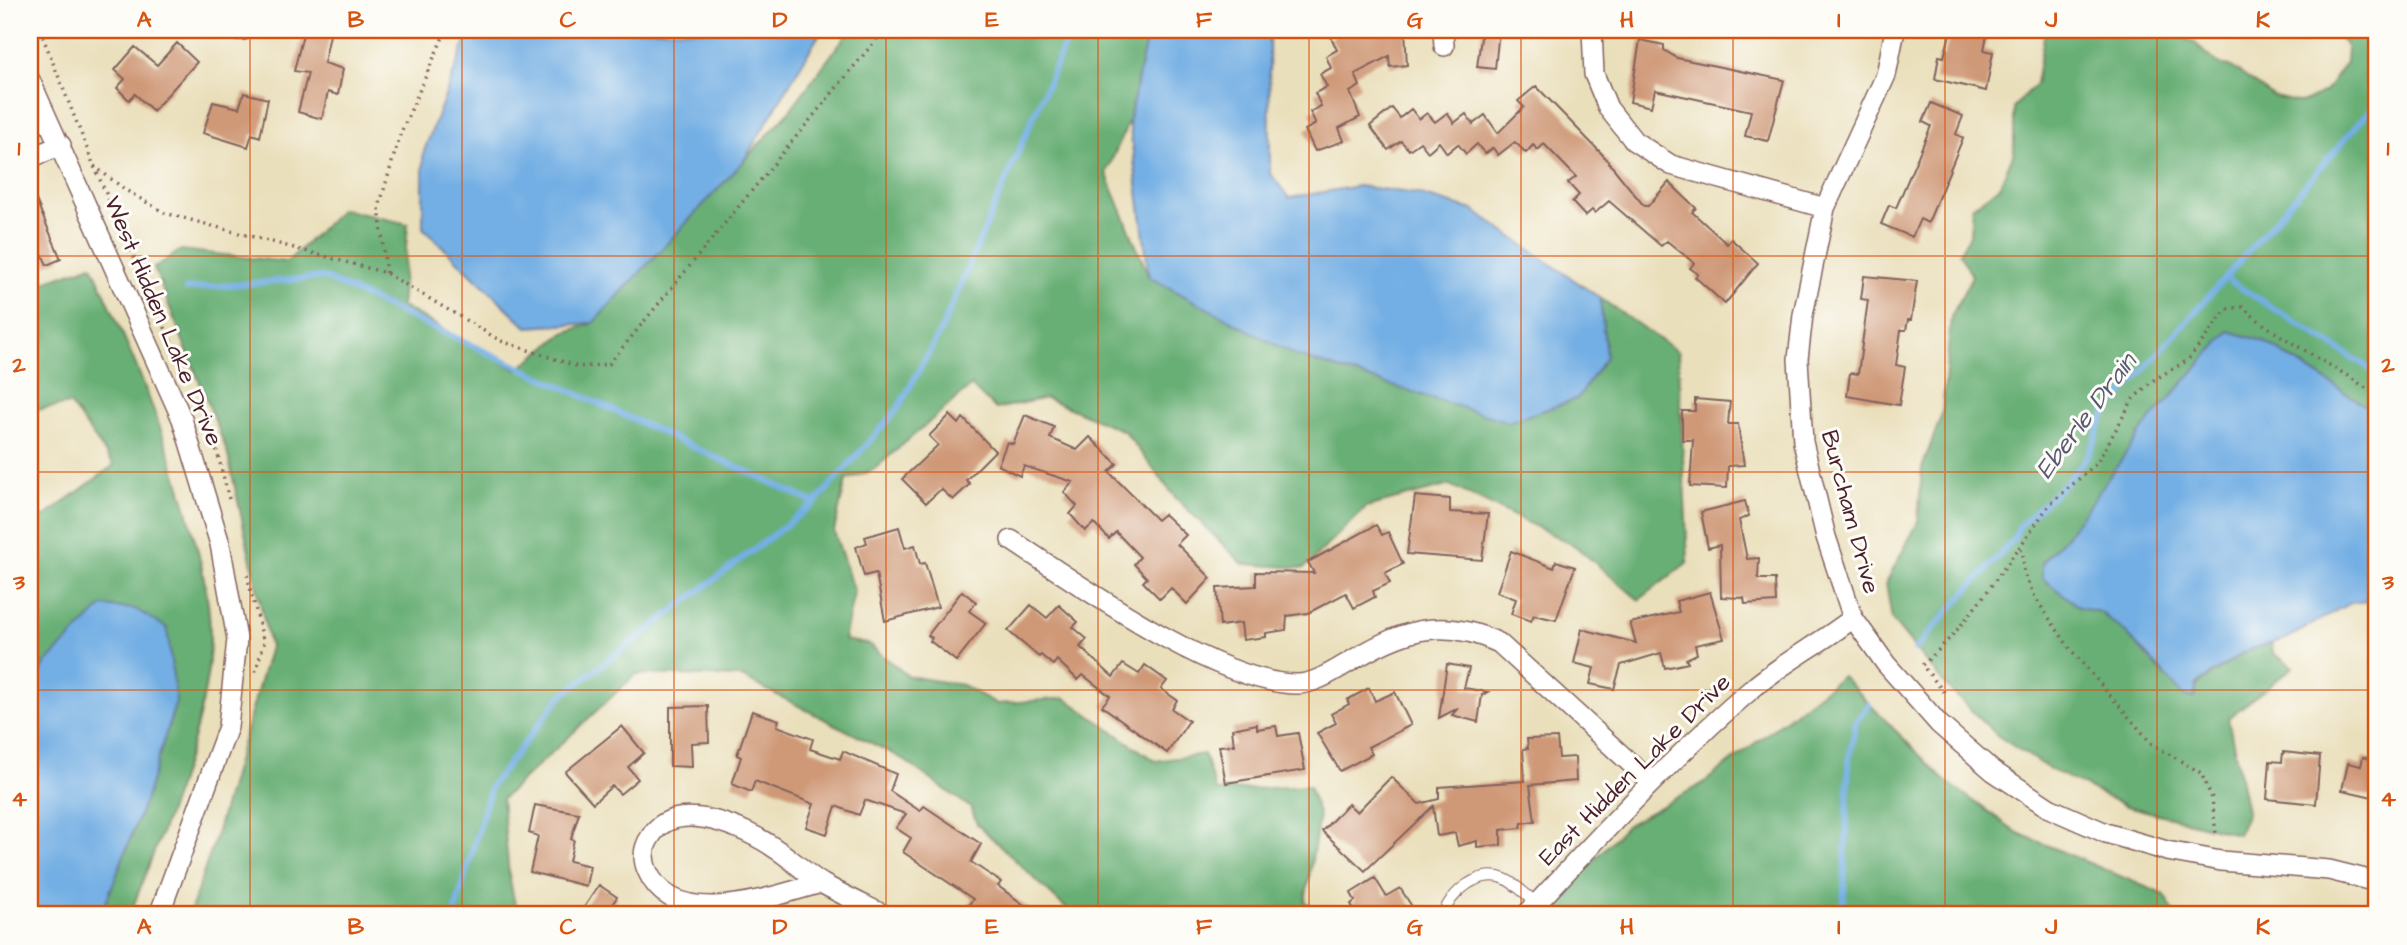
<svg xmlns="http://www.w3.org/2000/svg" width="2407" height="945" font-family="'Architects Daughter',sans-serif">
<rect width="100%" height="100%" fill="#fdfcf7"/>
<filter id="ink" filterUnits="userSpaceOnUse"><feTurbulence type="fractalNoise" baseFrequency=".0143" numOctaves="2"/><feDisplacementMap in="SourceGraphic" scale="14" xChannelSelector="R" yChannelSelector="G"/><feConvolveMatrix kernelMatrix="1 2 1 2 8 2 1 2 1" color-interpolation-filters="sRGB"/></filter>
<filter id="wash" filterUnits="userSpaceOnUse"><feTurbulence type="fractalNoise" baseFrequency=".00686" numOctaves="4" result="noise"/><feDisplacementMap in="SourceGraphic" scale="28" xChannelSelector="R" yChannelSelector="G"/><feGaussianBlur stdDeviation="1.57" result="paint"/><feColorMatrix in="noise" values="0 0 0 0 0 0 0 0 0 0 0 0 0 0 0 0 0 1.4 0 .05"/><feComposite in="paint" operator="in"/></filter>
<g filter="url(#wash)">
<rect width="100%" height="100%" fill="#eadfbb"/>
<path fill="#68af74" stroke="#596750" stroke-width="2" d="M 850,30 L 1148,30 L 1129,121 L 1106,173 L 1149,277 L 1508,422 L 1577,399 L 1606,357 L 1600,298 L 1678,352 L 1688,562 L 1639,600 L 1574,545 L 1450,485 L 1366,507 L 1304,568 L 1243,564 L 1175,497 L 1124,431 L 1046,398 L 996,409 L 971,386 L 873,470 L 846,480 L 834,531 L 854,592 L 844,640 L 868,644 L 908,676 L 962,685 L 997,704 L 1065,698 L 1155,761 L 1204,754 L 1216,791 L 1309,786 L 1319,816 L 1305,902 L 1327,915 L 1073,915 L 977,824 L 971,808 L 901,758 L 742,677 L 636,674 L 502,799 L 509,875 L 517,915 L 189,915 L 213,845 L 270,647 L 227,451 L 154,268 L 181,250 L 287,262 L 342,209 L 408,224 L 401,306 L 517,370 L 564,333 L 593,323 L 787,114 Z
M 2045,30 L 2165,30 L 2194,42 L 2218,64 L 2230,66 L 2274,97 L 2302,103 L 2325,92 L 2346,62 L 2347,48 L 2336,33 L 2313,36 L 2303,43 L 2293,30 L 2377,30 L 2377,413 L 2263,341 L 2072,529 L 2042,563 L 2079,607 L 2100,612 L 2126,633 L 2184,696 L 2194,698 L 2197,685 L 2247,650 L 2272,644 L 2273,653 L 2293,667 L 2228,718 L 2247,812 L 2238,834 L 2126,806 L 2049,769 L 1998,736 L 1946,686 L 1892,620 L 1886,583 L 1918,522 L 1922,468 L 1942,414 L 1951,317 L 1972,276 L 1959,253 L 1970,235 L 1972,207 L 1999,187 L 2014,153 L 2014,107 L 2036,84 Z
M 92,265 C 128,344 162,423 186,507 C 198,550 210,591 210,636 C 211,720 159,836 130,915 L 101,915 L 146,798 L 176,701 L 46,663 L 30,690 L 30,514 L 44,517 L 114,465 L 70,404 L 30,411 L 30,287 Z
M 1842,676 L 1943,779 L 2018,833 L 2165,895 L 2175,915 L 1542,915 L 1627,825 L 1702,784 Z"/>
<path fill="#73afe4" stroke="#5e6788" stroke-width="2" d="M 470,30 L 822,30 L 743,162 L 593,323 L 527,327 L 423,228 L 423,154 Z
M 1148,30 L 1269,30 L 1270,173 L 1289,198 L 1358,186 L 1417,194 L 1473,210 L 1600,298 L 1606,357 L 1577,399 L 1508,422 L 1297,356 L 1149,277 L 1129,121 Z
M 2229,331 L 2263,341 L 2377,413 L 2377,600 L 2350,603 L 2286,639 L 2247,650 L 2197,684 L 2194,698 L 2184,696 L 2126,633 L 2100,612 L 2079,607 L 2042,578 L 2042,563 L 2072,529 L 2146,425 Z
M 102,606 L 135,609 L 167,628 L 176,701 L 146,798 L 101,915 L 30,915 L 30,690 L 46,663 Z"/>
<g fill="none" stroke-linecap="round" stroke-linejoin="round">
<path stroke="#73afe4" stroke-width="6" d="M 2225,278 L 2377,102
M 186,289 L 323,277 L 815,503
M 1915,649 L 2014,539 L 2019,527 C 2042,504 2070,482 2088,455 C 2097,441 2097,425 2108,410 L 2225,278 L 2377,373
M 454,915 L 491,786 L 561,696 L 815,503 L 897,410 L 941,330 L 1071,30
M 1843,915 L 1849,759 L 1856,721 L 1869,705"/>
</g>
<g id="blocks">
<path fill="#cf9978" d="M 304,30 L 331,30 L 324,63 L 343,69 L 338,95 L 328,92 L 322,119 L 298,112 L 308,73 L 294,71 Z
M 1350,30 L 1405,30 L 1407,65 L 1390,67 L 1389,56 L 1355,74 L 1360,86 L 1350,92 L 1360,117 L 1339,128 L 1344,141 L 1315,151 L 1305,130 L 1316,124 L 1310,112 L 1321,106 L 1315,93 L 1327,87 L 1320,74 L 1331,68 L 1326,56 L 1337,50 L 1331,37 Z
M 1482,30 L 1499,30 L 1495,69 L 1477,67 Z
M 1951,30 L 1988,30 L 1984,50 L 1993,52 L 1986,91 L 1935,79 L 1939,56 L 1944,57 Z
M 1640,40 L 1664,45 L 1664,50 L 1677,58 L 1784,80 L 1768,141 L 1745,136 L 1751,111 L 1655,90 L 1651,107 L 1630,102 Z
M 177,43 L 197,62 L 153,111 L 135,94 L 129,100 L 117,88 L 125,79 L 115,70 L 135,47 L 157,65 Z
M 1536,86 L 1602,154 L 1644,206 L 1648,206 L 1669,182 L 1696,208 L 1692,212 L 1727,244 L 1731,239 L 1758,263 L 1725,304 L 1695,277 L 1698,274 L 1690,268 L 1694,263 L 1667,241 L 1661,246 L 1609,201 L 1595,213 L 1592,210 L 1585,216 L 1572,202 L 1579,195 L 1568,183 L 1576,177 L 1544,144 L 1538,150 L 1533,145 L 1526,153 L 1515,142 L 1498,155 L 1493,148 L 1485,154 L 1477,144 L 1466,154 L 1458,144 L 1447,153 L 1439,142 L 1428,152 L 1420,142 L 1409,150 L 1401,141 L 1388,150 L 1370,126 L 1392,108 L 1400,118 L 1411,109 L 1419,119 L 1427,113 L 1435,122 L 1447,113 L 1454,123 L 1466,114 L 1473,124 L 1485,115 L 1498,133 L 1524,107 L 1518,101 Z
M 244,93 L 268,99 L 260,137 L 252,134 L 248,147 L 203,133 L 213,102 L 239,108 Z
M 1931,103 L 1963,116 L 1956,134 L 1963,138 L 1928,223 L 1920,219 L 1912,237 L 1881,224 L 1889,205 L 1896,208 L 1931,126 L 1923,122 Z
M 30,186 L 61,259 L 47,265 L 42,254 L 30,259 Z
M 1864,276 L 1917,281 L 1911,320 L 1908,320 L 1906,330 L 1901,330 L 1896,365 L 1905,367 L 1899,405 L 1847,396 L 1850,373 L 1858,374 L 1868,300 L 1861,299 Z
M 1695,399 L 1730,402 L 1728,424 L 1738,424 L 1744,465 L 1728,466 L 1727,488 L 1690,486 L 1693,440 L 1682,440 L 1682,411 L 1695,411 Z
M 950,415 L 959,424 L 963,418 L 995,451 L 966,480 L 970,484 L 953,500 L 941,489 L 926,503 L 902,479 L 938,445 L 929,436 Z
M 1025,415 L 1054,427 L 1050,438 L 1077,450 L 1090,437 L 1117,464 L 1109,472 L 1157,520 L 1164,514 L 1186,535 L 1177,544 L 1211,578 L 1187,604 L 1171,588 L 1160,599 L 1143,582 L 1147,578 L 1134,564 L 1140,557 L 1116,532 L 1109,539 L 1094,523 L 1085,531 L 1070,514 L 1077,506 L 1064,492 L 1073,482 L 1024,466 L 1020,476 L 998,465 L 1007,442 L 1013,444 Z
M 1415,496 L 1450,499 L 1450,512 L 1488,514 L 1482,560 L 1407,554 Z
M 1745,501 L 1749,516 L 1739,520 L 1747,559 L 1759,558 L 1758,579 L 1775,579 L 1776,602 L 1745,604 L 1744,598 L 1721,597 L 1720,545 L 1708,548 L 1701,512 Z
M 1376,525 L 1382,535 L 1388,532 L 1403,564 L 1385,573 L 1390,583 L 1373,591 L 1375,597 L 1354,608 L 1346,593 L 1308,613 L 1287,616 L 1286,630 L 1266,633 L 1266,637 L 1243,640 L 1241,623 L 1220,626 L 1217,588 L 1256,586 L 1256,572 L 1314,573 L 1308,562 Z
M 899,527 L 905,548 L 915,545 L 920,564 L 925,563 L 938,607 L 885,621 L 876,573 L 864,576 L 856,547 L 867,543 L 865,537 Z
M 1511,551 L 1554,568 L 1556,561 L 1575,567 L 1556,620 L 1534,615 L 1531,621 L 1511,614 L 1516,599 L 1497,592 Z
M 962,591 L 976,602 L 969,611 L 986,623 L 956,661 L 930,641 L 932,638 L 928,635 Z
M 1710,592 L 1724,639 L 1695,645 L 1697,654 L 1686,659 L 1688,663 L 1665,668 L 1661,653 L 1621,665 L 1614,689 L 1590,684 L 1594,668 L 1574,663 L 1582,629 L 1636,643 L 1630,623 L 1679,612 L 1676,601 Z
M 1031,605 L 1047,618 L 1059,605 L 1078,622 L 1073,627 L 1087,639 L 1080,647 L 1113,677 L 1123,664 L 1139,674 L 1145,665 L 1167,681 L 1161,689 L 1177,700 L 1172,709 L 1189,721 L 1167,753 L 1102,706 L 1110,696 L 1083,675 L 1078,680 L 1057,660 L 1053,665 L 1041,655 L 1039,657 L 1008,631 Z
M 1447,664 L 1469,668 L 1464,688 L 1488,692 L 1482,695 L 1478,722 L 1452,715 L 1458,708 L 1439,718 Z
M 1369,688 L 1375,701 L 1395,692 L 1411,725 L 1368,747 L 1372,754 L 1340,771 L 1317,733 L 1336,723 L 1331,714 L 1349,704 L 1347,700 Z
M 708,706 L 709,742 L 691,743 L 692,767 L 670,766 L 670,707 Z
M 752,711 L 779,720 L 777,726 L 813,739 L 810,749 L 840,759 L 843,751 L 896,774 L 890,791 L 920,811 L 924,806 L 981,844 L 971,862 L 1001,882 L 998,886 L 1038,915 L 961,915 L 973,899 L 903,852 L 911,838 L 896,828 L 906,814 L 865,800 L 859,815 L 836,806 L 827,834 L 806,827 L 814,804 L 755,781 L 751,792 L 732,784 L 741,757 L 737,755 Z
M 1257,724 L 1257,729 L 1276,726 L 1278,736 L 1298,733 L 1305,770 L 1226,783 L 1219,746 L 1234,745 L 1232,729 Z
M 622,726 L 644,753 L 628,767 L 638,779 L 620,794 L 612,786 L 593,803 L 565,772 Z
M 1557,738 L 1559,758 L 1575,757 L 1576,781 L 1530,785 L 1535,821 L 1522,823 L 1521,828 L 1501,830 L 1501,845 L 1477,847 L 1477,841 L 1458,846 L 1455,833 L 1437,836 L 1433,806 L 1365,871 L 1322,831 L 1348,804 L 1357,812 L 1391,777 L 1419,804 L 1439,799 L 1439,787 L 1525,781 L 1523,749 L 1528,748 L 1527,739 Z
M 2283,752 L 2320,756 L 2316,804 L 2267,799 L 2270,761 L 2282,762 Z
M 2363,757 L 2377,761 L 2377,798 L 2342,790 L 2348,763 L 2361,766 Z
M 535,805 L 579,813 L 571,839 L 574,840 L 569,861 L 590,866 L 586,886 L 530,872 L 538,836 L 529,833 Z
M 1375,878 L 1386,896 L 1400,888 L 1413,908 L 1404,915 L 1357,915 L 1351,904 L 1355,901 L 1351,893 Z
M 599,885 L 617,897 L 605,915 L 579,915 Z"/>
</g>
</g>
<g filter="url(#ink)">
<use href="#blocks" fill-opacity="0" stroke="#82625d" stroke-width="2"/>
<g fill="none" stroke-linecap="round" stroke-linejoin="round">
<g stroke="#82625d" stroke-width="12">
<path id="lane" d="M 1443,915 C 1450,893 1479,868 1505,879 C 1516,884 1527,896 1537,903"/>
</g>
<g stroke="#82625d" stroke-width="22">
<path id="street" d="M 238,30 L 243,30
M 1443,30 L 1444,46
M 1592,30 L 1594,74 L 1608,108 L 1634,141 L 1671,165 L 1825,208
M 1895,30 L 1886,75 L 1825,208 L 1803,315 L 1798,359 L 1803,442 L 1826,537 L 1853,618 L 1886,664 L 1939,724 L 1993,771 L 2049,808 L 2106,833 L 2167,851 L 2221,861 L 2329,870 L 2377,882
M 30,80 L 182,419 L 220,544 L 237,639 L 228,727 L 159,915
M 30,158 L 61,145
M 1011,540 C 1078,584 1217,684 1297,684 C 1314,684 1332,672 1346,664 C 1399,631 1440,615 1499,643 L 1651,782
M 821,883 C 772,896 674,934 647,870 C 642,858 644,846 651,836 C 676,796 748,829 776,849 C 792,859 806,874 823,884 C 843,895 864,905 884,915
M 1526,915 C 1599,837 1671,758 1753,688 C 1784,662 1821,643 1853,618"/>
</g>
<path stroke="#82625d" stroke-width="3.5" stroke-dasharray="2 5" stroke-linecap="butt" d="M 40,30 L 94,166 L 177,355
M 94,166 L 127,191 L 165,213 L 386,273 L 501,341 L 579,367 L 609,364 L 884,30
M 386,273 L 379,207 L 400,135 L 446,30
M 205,424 L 217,451 L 230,503
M 2019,548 L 2049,505 L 2097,463 L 2133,399 L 2152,381 L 2188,360 L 2227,309 L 2243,307 C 2279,341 2335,364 2377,396
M 247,575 L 264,643 L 254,676
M 1944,692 L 1922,665 C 1961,632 1988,589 2019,548 L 2023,551 L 2024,574 L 2036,599 L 2071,650 L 2152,744 L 2201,773 L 2212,798 L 2216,834"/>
<use href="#lane" stroke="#fff" stroke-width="10"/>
<use href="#street" stroke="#fff" stroke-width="19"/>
</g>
</g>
<path fill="none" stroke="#d8530f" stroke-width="2" stroke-opacity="0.55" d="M 250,30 L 250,915M 462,30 L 462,915M 674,30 L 674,915M 886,30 L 886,915M 1098,30 L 1098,915M 1309,30 L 1309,915M 1521,30 L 1521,915M 1733,30 L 1733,915M 1945,30 L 1945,915M 2157,30 L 2157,915M 30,256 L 2377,256M 30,472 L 2377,472M 30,690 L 2377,690"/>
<g text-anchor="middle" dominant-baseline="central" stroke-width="6" stroke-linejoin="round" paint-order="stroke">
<g font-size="24" fill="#4a1f2b" stroke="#fdfcf7">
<text transform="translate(163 321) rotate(67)">West Hidden Lake Drive</text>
<text transform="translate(1850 512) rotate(75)">Burcham Drive</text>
<text transform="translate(1635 770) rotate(-45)">East Hidden Lake Drive</text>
</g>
<g font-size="26" font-style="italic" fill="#5a5975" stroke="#fdfcf7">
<text transform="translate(2086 416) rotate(-53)">Eberle Drain</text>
</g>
</g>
<rect width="2407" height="945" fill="none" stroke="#fdfcf7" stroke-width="77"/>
<rect x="38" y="38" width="2330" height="868" fill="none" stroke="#d8530f" stroke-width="2.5"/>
<g font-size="23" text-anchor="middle" font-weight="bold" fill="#d8530f">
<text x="144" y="27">A</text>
<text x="356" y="27">B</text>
<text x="568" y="27">C</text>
<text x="780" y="27">D</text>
<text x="992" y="27">E</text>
<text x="1204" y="27">F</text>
<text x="1415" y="27">G</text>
<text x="1627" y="27">H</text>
<text x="1839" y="27">I</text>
<text x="2051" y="27">J</text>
<text x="2263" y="27">K</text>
<text x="19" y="155">1</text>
<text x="2388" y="155">1</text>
<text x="19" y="372">2</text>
<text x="2388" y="372">2</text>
<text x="19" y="589">3</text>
<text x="2388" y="589">3</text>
<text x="19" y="806">4</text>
<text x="2388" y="806">4</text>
<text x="144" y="934">A</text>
<text x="356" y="934">B</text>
<text x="568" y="934">C</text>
<text x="780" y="934">D</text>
<text x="992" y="934">E</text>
<text x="1204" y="934">F</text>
<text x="1415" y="934">G</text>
<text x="1627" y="934">H</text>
<text x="1839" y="934">I</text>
<text x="2051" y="934">J</text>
<text x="2263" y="934">K</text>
</g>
</svg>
